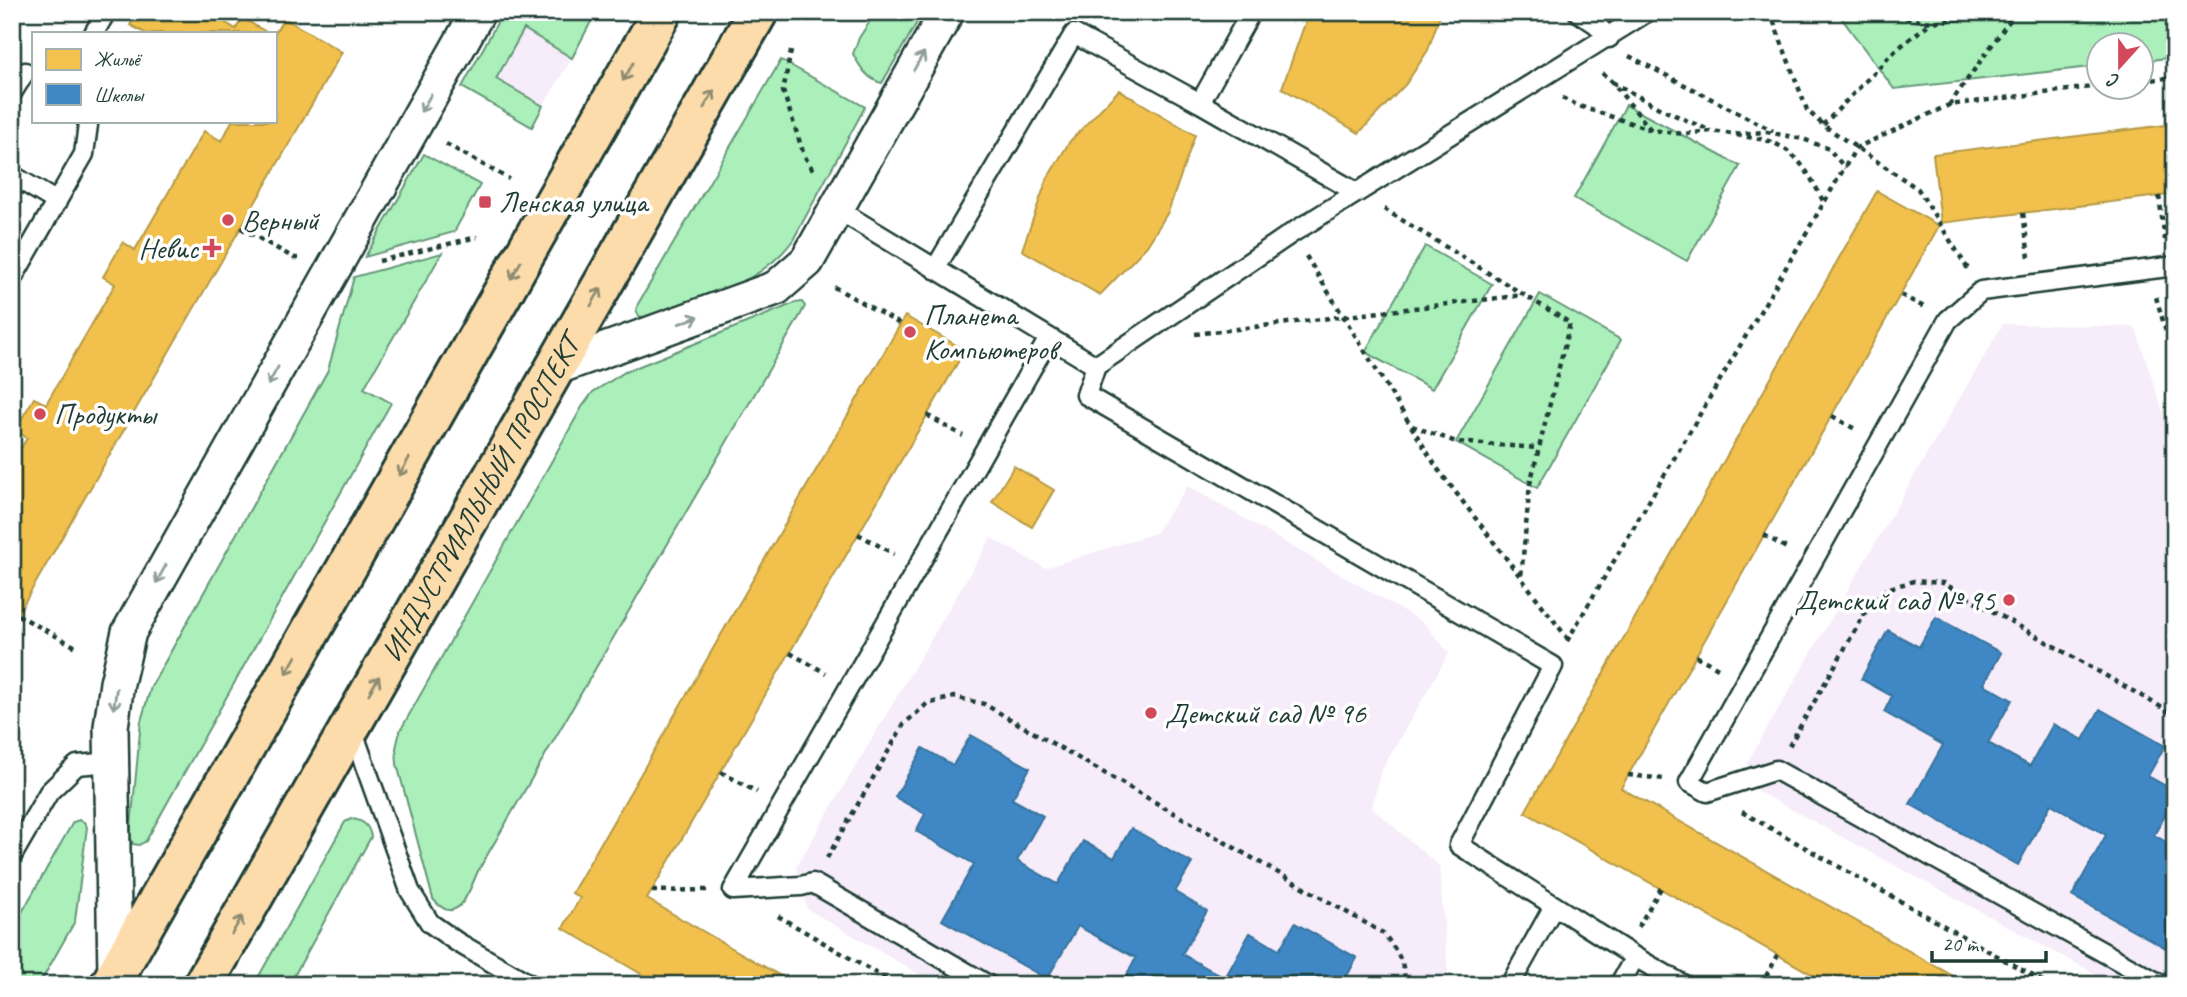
<svg xmlns="http://www.w3.org/2000/svg" width="2187" height="997" font-family="Caveat,sans-serif">
<rect width="100%" height="100%" fill="#fff"/>
<filter id="ink" filterUnits="userSpaceOnUse"><feTurbulence type="fractalNoise" baseFrequency=".0143" numOctaves="2"/><feDisplacementMap in="SourceGraphic" scale="14" xChannelSelector="R" yChannelSelector="G"/><feConvolveMatrix kernelMatrix="1 2 1 2 8 2 1 2 1" color-interpolation-filters="sRGB"/></filter>
<g filter="url(#ink)">
<path fill="#f6ecfa" d="M 525,28 L 572,58 L 543,106 L 496,80 Z
M 2003,324 L 2135,327 L 2164,415 L 2175,437 L 2175,985 L 2116,985 L 1757,791 L 1747,763 Z
M 1188,486 L 1424,623 L 1449,653 L 1380,773 L 1372,808 L 1439,866 L 1449,985 L 938,985 L 807,909 L 796,867 L 991,538 L 1045,568 L 1155,533 Z"/>
<path fill="#abf0bb" stroke="#659678" stroke-width="2" d="M 503,12 L 596,12 L 572,58 L 524,29 L 496,79 L 543,106 L 532,127 L 462,87 Z
M 876,12 L 923,12 L 882,83 C 868,80 860,67 853,54 L 859,38 Z
M 1837,12 L 2175,12 L 2175,57 L 2142,61 L 2142,46 L 2100,46 L 2099,66 L 1894,89 Z
M 781,60 L 865,107 L 793,240 C 761,285 703,297 654,316 L 645,318 L 639,316 L 636,310 L 638,304 Z
M 1626,105 L 1740,166 L 1687,261 L 1574,198 Z
M 424,154 L 480,185 L 454,232 L 365,257 Z
M 1425,246 L 1492,284 L 1432,389 L 1365,352 Z
M 442,253 L 364,388 L 391,403 L 146,841 L 139,845 L 133,844 L 130,837 L 141,721 L 151,687 L 328,370 L 354,277 Z
M 1540,294 L 1621,340 L 1537,488 L 1456,442 Z
M 802,302 L 805,306 L 801,314 L 478,871 C 469,891 458,929 433,899 L 397,764 L 396,748 L 400,731 L 582,407 L 593,392 L 625,372 L 795,303 Z
M 351,819 C 363,820 369,825 371,837 L 289,985 L 254,985 L 345,822 Z
M 79,820 L 84,822 L 87,827 L 75,921 L 39,985 L 12,985 L 12,930 L 73,822 Z"/>
<path fill="#f2c14e" stroke="#b39946" stroke-width="2" d="M 138,12 L 208,12 L 236,29 L 242,18 L 268,33 L 145,33 L 130,25 Z
M 1309,12 L 1441,12 L 1428,50 L 1406,84 L 1359,133 L 1282,88 Z
M 284,18 L 342,52 L 12,624 L 12,463 L 27,438 L 15,430 L 34,398 L 46,404 L 115,284 L 103,277 L 123,242 L 135,250 L 204,131 L 222,141 L 232,121 L 275,121 L 275,33 Z
M 1119,90 L 1195,135 L 1168,212 L 1147,246 L 1100,295 L 1022,250 L 1047,179 L 1070,141 Z
M 2175,124 L 2175,194 L 1941,223 L 1933,154 Z
M 1877,191 L 1939,226 L 1621,788 L 1969,985 L 1831,985 L 1525,812 Z
M 905,316 L 965,350 L 647,899 L 796,985 L 660,985 L 563,928 L 580,898 L 572,893 Z
M 1014,466 L 1054,490 L 1032,527 L 992,502 Z"/>
<path fill="#3f88c5" stroke="#35729a" stroke-width="2" d="M 1936,617 L 2001,653 L 1984,684 L 2012,700 L 1988,743 L 2030,766 L 2053,724 L 2083,740 L 2100,709 L 2165,746 L 2148,776 L 2175,791 L 2175,798 L 2154,835 L 2175,847 L 2175,953 L 2072,896 L 2106,835 L 2051,804 L 2018,865 L 1910,804 L 1943,745 L 1884,712 L 1892,696 L 1861,679 L 1888,630 L 1919,647 Z
M 971,735 L 1030,768 L 1012,799 L 1043,816 L 1017,861 L 1058,884 L 1083,841 L 1114,858 L 1131,828 L 1192,863 L 1175,892 L 1207,911 L 1182,954 L 1225,978 L 1250,933 L 1279,950 L 1295,923 L 1357,958 L 1342,985 L 1121,985 L 1136,958 L 1078,926 L 1047,979 L 942,920 L 974,864 L 916,831 L 925,814 L 895,797 L 923,748 L 953,765 Z"/>
<g fill="none" stroke-linecap="round" stroke-linejoin="round">
<g stroke="#1f3d34" stroke-width="23">
<path id="service" d="M 1578,12 L 1596,24 L 1609,38
M 1647,12 L 1292,233 L 1096,366 L 1086,395 L 1553,666 L 1459,845 L 1635,957 L 1684,985
M 94,33 L 106,12
M 12,93 L 25,72
M 1200,103 L 1356,192
M 12,175 L 57,202
M 837,209 L 1096,366
M 935,269 L 1074,34 L 1200,103 L 1251,12
M 12,279 L 84,154 L 88,125 L 87,121
M 352,729 L 410,891 L 430,923 L 457,942 L 531,985
M 12,856 L 49,792 L 77,765 L 111,762
M 733,890 L 1049,338
M 733,890 L 801,886 L 813,883 L 988,985
M 1510,985 L 1554,906
M 1619,985 L 1635,957
M 2162,985 L 1776,770 L 1707,792 L 1689,782 L 1948,320 L 1981,291 L 2175,266"/>
</g>
<g stroke="#1f3d34" stroke-width="38">
<path id="minor" d="M 555,368 L 776,288 L 807,261 L 947,12
M 115,976 L 111,727 L 117,683 L 129,632 L 478,12"/>
</g>
<g stroke="#1f3d34" stroke-width="44">
<g id="primary">
<path d="M 110,985 L 662,12"/>
<path id="s1" d="M 203,985 L 758,12"/>
</g>
</g>
<path stroke="#1f3d34" stroke-width="4.5" stroke-dasharray="5 5" stroke-linecap="butt" d="M 1035,12 L 1049,20
M 1770,12 L 1807,110 L 1823,125 L 1918,189 L 1968,269
M 1866,12 L 1931,22 L 2021,12
M 791,51 L 783,91 L 804,155 L 814,172
M 1629,56 L 1773,131
M 1602,73 L 1612,82 L 1651,130
M 2142,81 L 2175,77
M 1612,82 L 1661,109 L 1711,131
M 1562,98 L 1579,106 L 1652,130 L 1684,134 L 1711,131 L 1733,134 L 1767,132 L 1803,139 L 1829,149 L 1845,168
M 1949,105 L 2015,13
M 1823,125 L 1896,50 L 1930,23
M 1737,135 C 1746,137 1756,138 1765,140 C 1797,149 1810,175 1824,203
M 446,144 L 509,179
M 2159,196 L 2165,240
M 1384,209 L 1570,323 L 1530,484 L 1521,577
M 2023,213 L 2029,257
M 241,228 L 294,258 L 298,258
M 1306,256 L 1437,468 L 1568,639
M 379,261 L 477,237
M 834,287 L 900,324
M 1901,295 L 1924,307
M 2156,297 L 2175,362
M 1195,334 L 1524,295
M 927,415 L 963,436
M 1832,416 L 1855,429
M 1412,426 L 1456,442 L 1539,448
M 858,534 L 894,554
M 1764,535 L 1788,549
M 18,615 L 76,647
M 1567,641 L 1856,148 L 1949,105 L 2100,86
M 790,653 L 826,673
M 1696,656 L 1720,669
M 1789,746 L 1869,606 L 1886,589 L 1914,581 L 1943,583 L 2175,715
M 721,772 L 757,792
M 1628,775 L 1664,779
M 1742,812 L 2049,985
M 827,858 L 904,724 L 927,704 L 954,697 L 984,704 L 1383,933 C 1395,948 1407,964 1404,985
M 652,891 L 707,890
M 778,916 L 896,985
M 1638,927 L 1661,888
M 1761,985 L 1778,955"/>
<use href="#service" stroke="#fff" stroke-width="18"/>
<use href="#minor" stroke="#fff" stroke-width="33"/>
<use href="#primary" stroke="#fddcac" stroke-width="38"/>
</g>
<defs><path id="oneway-shaft" d="M-6 0H5M1.5-3L5.5 0L1.5 3" fill="none" stroke-width="1.6" stroke-linecap="round" stroke-linejoin="round" transform="scale(1.75)"/></defs>
<g stroke="#8f9e9a">
<use href="#oneway-shaft" transform="translate(919 61) rotate(-60)"/>
<use href="#oneway-shaft" transform="translate(426 103) rotate(120)"/>
<use href="#oneway-shaft" transform="translate(689 320) rotate(-20)"/>
<use href="#oneway-shaft" transform="translate(273 376) rotate(119)"/>
<use href="#oneway-shaft" transform="translate(161 574) rotate(119)"/>
<use href="#oneway-shaft" transform="translate(115 699) rotate(98)"/>
</g>
<g stroke="#8e8c70">
<use href="#oneway-shaft" transform="translate(628 72) rotate(120)"/>
<use href="#oneway-shaft" transform="translate(709 99) rotate(-60)"/>
<use href="#oneway-shaft" transform="translate(516 270) rotate(120)"/>
<use href="#oneway-shaft" transform="translate(596 297) rotate(-60)"/>
<use href="#oneway-shaft" transform="translate(404 467) rotate(120)"/>
<use href="#oneway-shaft" transform="translate(291 665) rotate(120)"/>
<use href="#oneway-shaft" transform="translate(374 685) rotate(-60)"/>
<use href="#oneway-shaft" transform="translate(237 925) rotate(-60)"/>
</g>
</g>
<g fill="#d1495b" stroke="#fff" stroke-width="2.5">
<rect x="478" y="195" width="14" height="14" rx="3.5"/>
<circle cx="228" cy="220" r="7"/>
<path d="M208.5 237.5h7v7h7v7h-7v7h-7v-7h-7v-7h7z"/>
<circle cx="910" cy="332" r="7"/>
<circle cx="40" cy="414" r="7"/>
<circle cx="2009" cy="600" r="7"/>
<circle cx="1151" cy="713" r="7"/>
</g>
<g text-anchor="middle" dominant-baseline="central" stroke-width="7" stroke-linejoin="round" paint-order="stroke">
<g font-size="30" fill="#1f3d34" stroke="#fff" text-anchor="start">
<text x="499" y="202">Ленская улица</text>
<text x="242" y="220">Верный</text>
<text x="198" y="248" text-anchor="end">Невис</text>
<text x="924" y="315">Планета<tspan x="924" dy="34">Компьютеров</tspan></text>
<text x="54" y="414">Продукты</text>
<text x="1995" y="600" text-anchor="end">Детский сад № 95</text>
<text x="1165" y="713">Детский сад № 96</text>
</g>
<g font-size="30" fill="#1f3d34" stroke="#fff">
<text stroke="none"><textPath href="#s1" startOffset="560">ИНДУСТРИАЛЬНЫЙ ПРОСПЕКТ</textPath></text>
</g>
</g>
<rect width="2187" height="997" fill="none" stroke="#fff" stroke-width="42"/>
<rect x="21" y="21" width="2145" height="955" fill="none" stroke="#1f3d34" stroke-width="2.5" filter="url(#ink)"/>
<rect x="32" y="32" width="245" height="91" fill="#ffffff" stroke="#a5b1ae" stroke-width="2"/>
<rect x="46" y="49" width="35" height="21" fill="#f2c14e" stroke="#a5b1ae" stroke-width="2"/>
<text x="94" y="66" font-size="21" fill="#1f3d34">Жильё</text>
<rect x="46" y="84" width="35" height="21" fill="#3f88c5" stroke="#a5b1ae" stroke-width="2"/>
<text x="94" y="102" font-size="21" fill="#1f3d34">Школы</text>
<g transform="translate(2120 66) rotate(201)"><circle r="33" fill="#ffffff" stroke="#a5b1ae" stroke-width="2"/>
<path d="M0-5L12 26L0 18L-12 26Z" fill="#d1495b"/>
<text y="-10" font-size="19" font-weight="bold" text-anchor="middle" fill="#1f3d34">С</text>
</g>
<path d="M1932 951v10h114v-10" fill="none" stroke="#1f3d34" stroke-width="3.5"/>
<text x="1942" y="951" font-size="21" fill="#1f3d34" stroke="#ffffff" stroke-width="5" paint-order="stroke">20 m</text>
</svg>
